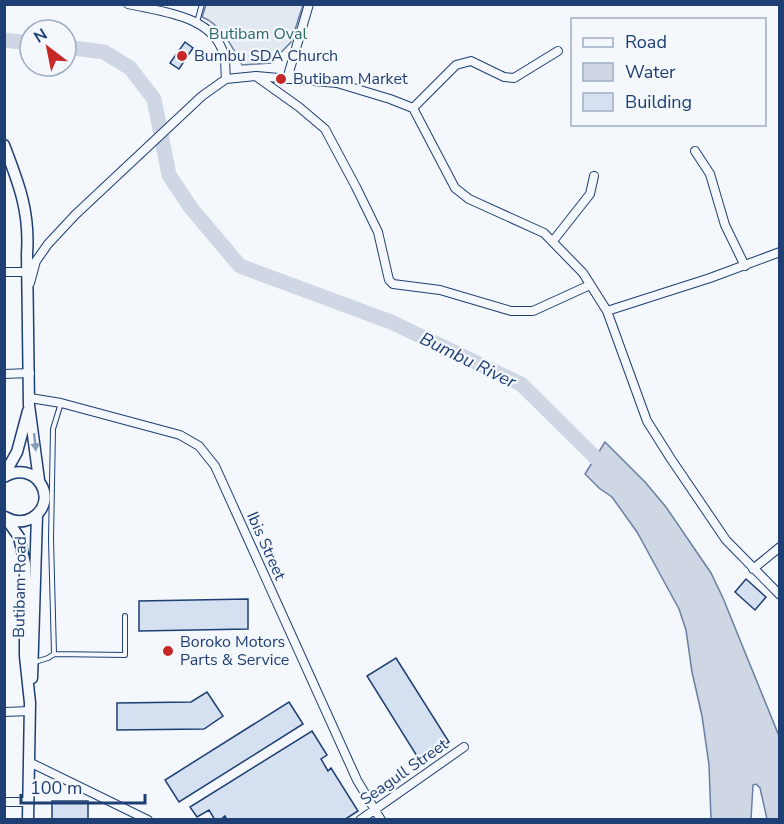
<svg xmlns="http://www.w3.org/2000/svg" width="784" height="824" font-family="'Nunito Sans',sans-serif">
<rect width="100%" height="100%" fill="#f4f7fb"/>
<path fill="#e3e9f0" stroke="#687fa3" stroke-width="1.5" d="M 206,5 L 206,4 L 303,5 L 291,42 L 271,63 L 242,65 C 233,48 221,24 202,17 Z"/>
<path fill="#cfd7e4" stroke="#687fa3" stroke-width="1.5" d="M 605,442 L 645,482 L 666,507 L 711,573 L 723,598 L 779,736 L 779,819 L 767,819 L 760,788 L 756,784 L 753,785 L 751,819 L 711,819 L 709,765 L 702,716 L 692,672 L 686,630 L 679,609 L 637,532 L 612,497 L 599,488 L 585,474 Z"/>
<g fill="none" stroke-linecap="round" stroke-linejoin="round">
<path stroke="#cfd7e4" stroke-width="15" d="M 4,40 L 30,43
M 66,47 L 104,52 L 130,68 L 154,99 L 169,175 L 191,208 L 240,266 L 391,322 L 521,384 L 610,472"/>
</g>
<path fill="#d5e0f0" stroke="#1d3f73" stroke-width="1.5" d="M 185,42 L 193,48 L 179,69 L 170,63 Z
M 746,579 L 766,597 L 755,610 L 735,592 Z
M 248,599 L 248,629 L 139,631 L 139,601 Z
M 396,658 L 449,742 L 420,761 L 367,676 Z
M 207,692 L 223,716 L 204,729 L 117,730 L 117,703 L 191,702 Z
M 289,702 L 303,724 L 179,802 L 165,780 Z
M 312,731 L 327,755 L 321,759 L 328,771 L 331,768 L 358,811 L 344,820 L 227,820 L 225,816 L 220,820 L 215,820 L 209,810 L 197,817 L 190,807 Z
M 52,801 L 88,801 L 88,820 L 52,820 Z"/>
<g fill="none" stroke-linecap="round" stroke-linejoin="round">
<g stroke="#1d3f73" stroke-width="6">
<path id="service" d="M 197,22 L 202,4
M 54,654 L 125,655 L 125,616
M 35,662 L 48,658 L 54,654 L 51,539 L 53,429 L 61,403"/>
</g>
<g stroke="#1d3f73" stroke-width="10">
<path id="minor" d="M 128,4 C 161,12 213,15 224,55 C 226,62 225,71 226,79
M 257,77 L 299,107 L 325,129 L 356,187 L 378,232 L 389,280 L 393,284 L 440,290 L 511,311 L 533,311 L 590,285
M 287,79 L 309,4
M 413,108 L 456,65 L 471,61 L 504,77 L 514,78 L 558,51
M 695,151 L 710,174 L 725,225 L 745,266
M 553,241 L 590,194 L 594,176
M 4,272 L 28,272
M 30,283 L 36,261 L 48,244 L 75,215 L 202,96 L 226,79 L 256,76 L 337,83 L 390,99 L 413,108 L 455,188 L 469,199 L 544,233 L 583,273 L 607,311 L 647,421 L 671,459 L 726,540 L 780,595
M 607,311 L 710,278 L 780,252
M 4,374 L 30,373
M 30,398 L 61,403 L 180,435 L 199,446 L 215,466 L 357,780 L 381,820
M 753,569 L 780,547
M 4,712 L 30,711
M 31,763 L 148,820
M 4,802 L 29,802
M 360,820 L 464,747"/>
</g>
<g stroke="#1d3f73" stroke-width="13">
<path id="secondary" d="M 4,145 C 19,184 30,212 27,254 L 29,405 L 39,480
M 4,475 L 17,452 L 28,411
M 4,477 C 35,458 61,500 32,518 C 23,523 14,522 5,517
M 5,517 L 19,537 L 25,564 L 25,656 L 30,703 L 28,820
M 32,678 L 37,515"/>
</g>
<use href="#service" stroke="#f4f7fb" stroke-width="4"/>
<use href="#minor" stroke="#f4f7fb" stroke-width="8"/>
<use href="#secondary" stroke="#f4f7fb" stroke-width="10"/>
</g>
<defs><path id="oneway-solid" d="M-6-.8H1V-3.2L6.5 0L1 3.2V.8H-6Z" transform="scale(1.5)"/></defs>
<use fill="#889bb7" href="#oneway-solid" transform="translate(35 442) rotate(84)"/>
<g fill="#c62828" stroke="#f4f7fb" stroke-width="2">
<circle cx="182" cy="56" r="6"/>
<circle cx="281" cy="79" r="6"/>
<circle cx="168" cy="651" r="6"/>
</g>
<g text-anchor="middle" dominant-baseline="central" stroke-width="4.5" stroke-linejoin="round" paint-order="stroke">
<g font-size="16" fill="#2c6c60" stroke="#f4f7fb">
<text x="258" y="34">Butibam Oval</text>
</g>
<g font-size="16" fill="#1d3f73" stroke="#f4f7fb" text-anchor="start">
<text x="194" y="56">Bumbu SDA Church</text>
<text x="293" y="79">Butibam Market</text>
<text x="180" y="642">Boroko Motors<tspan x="180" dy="18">Parts &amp; Service</tspan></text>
</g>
<g font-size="16" fill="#1d3f73" stroke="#f4f7fb">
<text transform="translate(266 546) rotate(66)">Ibis Street</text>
<text transform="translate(20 587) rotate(-89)">Butibam Road</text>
<text transform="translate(404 772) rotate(-35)">Seagull Street</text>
</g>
<g font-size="18" font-style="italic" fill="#1d3f73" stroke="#f4f7fb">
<text transform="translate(468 360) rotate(26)">Bumbu River</text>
</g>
</g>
<rect width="784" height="824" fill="none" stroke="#1d3f73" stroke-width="12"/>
<rect x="571" y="18" width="195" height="108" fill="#f4f7fb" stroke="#9eadc5" stroke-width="1.5"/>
<rect x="583" y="38" width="30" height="9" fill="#f4f7fb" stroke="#9eadc5" stroke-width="1.5"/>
<text x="625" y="48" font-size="18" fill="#1d3f73">Road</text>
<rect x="583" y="63" width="30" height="18" fill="#cfd7e4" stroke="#9eadc5" stroke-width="1.5"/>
<text x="625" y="78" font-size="18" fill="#1d3f73">Water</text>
<rect x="583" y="93" width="30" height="18" fill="#d5e0f0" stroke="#9eadc5" stroke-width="1.5"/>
<text x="625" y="108" font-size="18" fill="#1d3f73">Building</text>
<g transform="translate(48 48) rotate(328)"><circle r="28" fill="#f4f7fb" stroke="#9eadc5" stroke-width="1.5"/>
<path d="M0-4.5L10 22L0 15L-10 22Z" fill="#c62828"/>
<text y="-9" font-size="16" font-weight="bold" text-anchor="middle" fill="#1d3f73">N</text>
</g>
<path d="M21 794v9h124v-9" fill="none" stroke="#1d3f73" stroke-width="3"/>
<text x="30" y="794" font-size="18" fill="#1d3f73" stroke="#f4f7fb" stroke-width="4.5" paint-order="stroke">100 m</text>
</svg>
